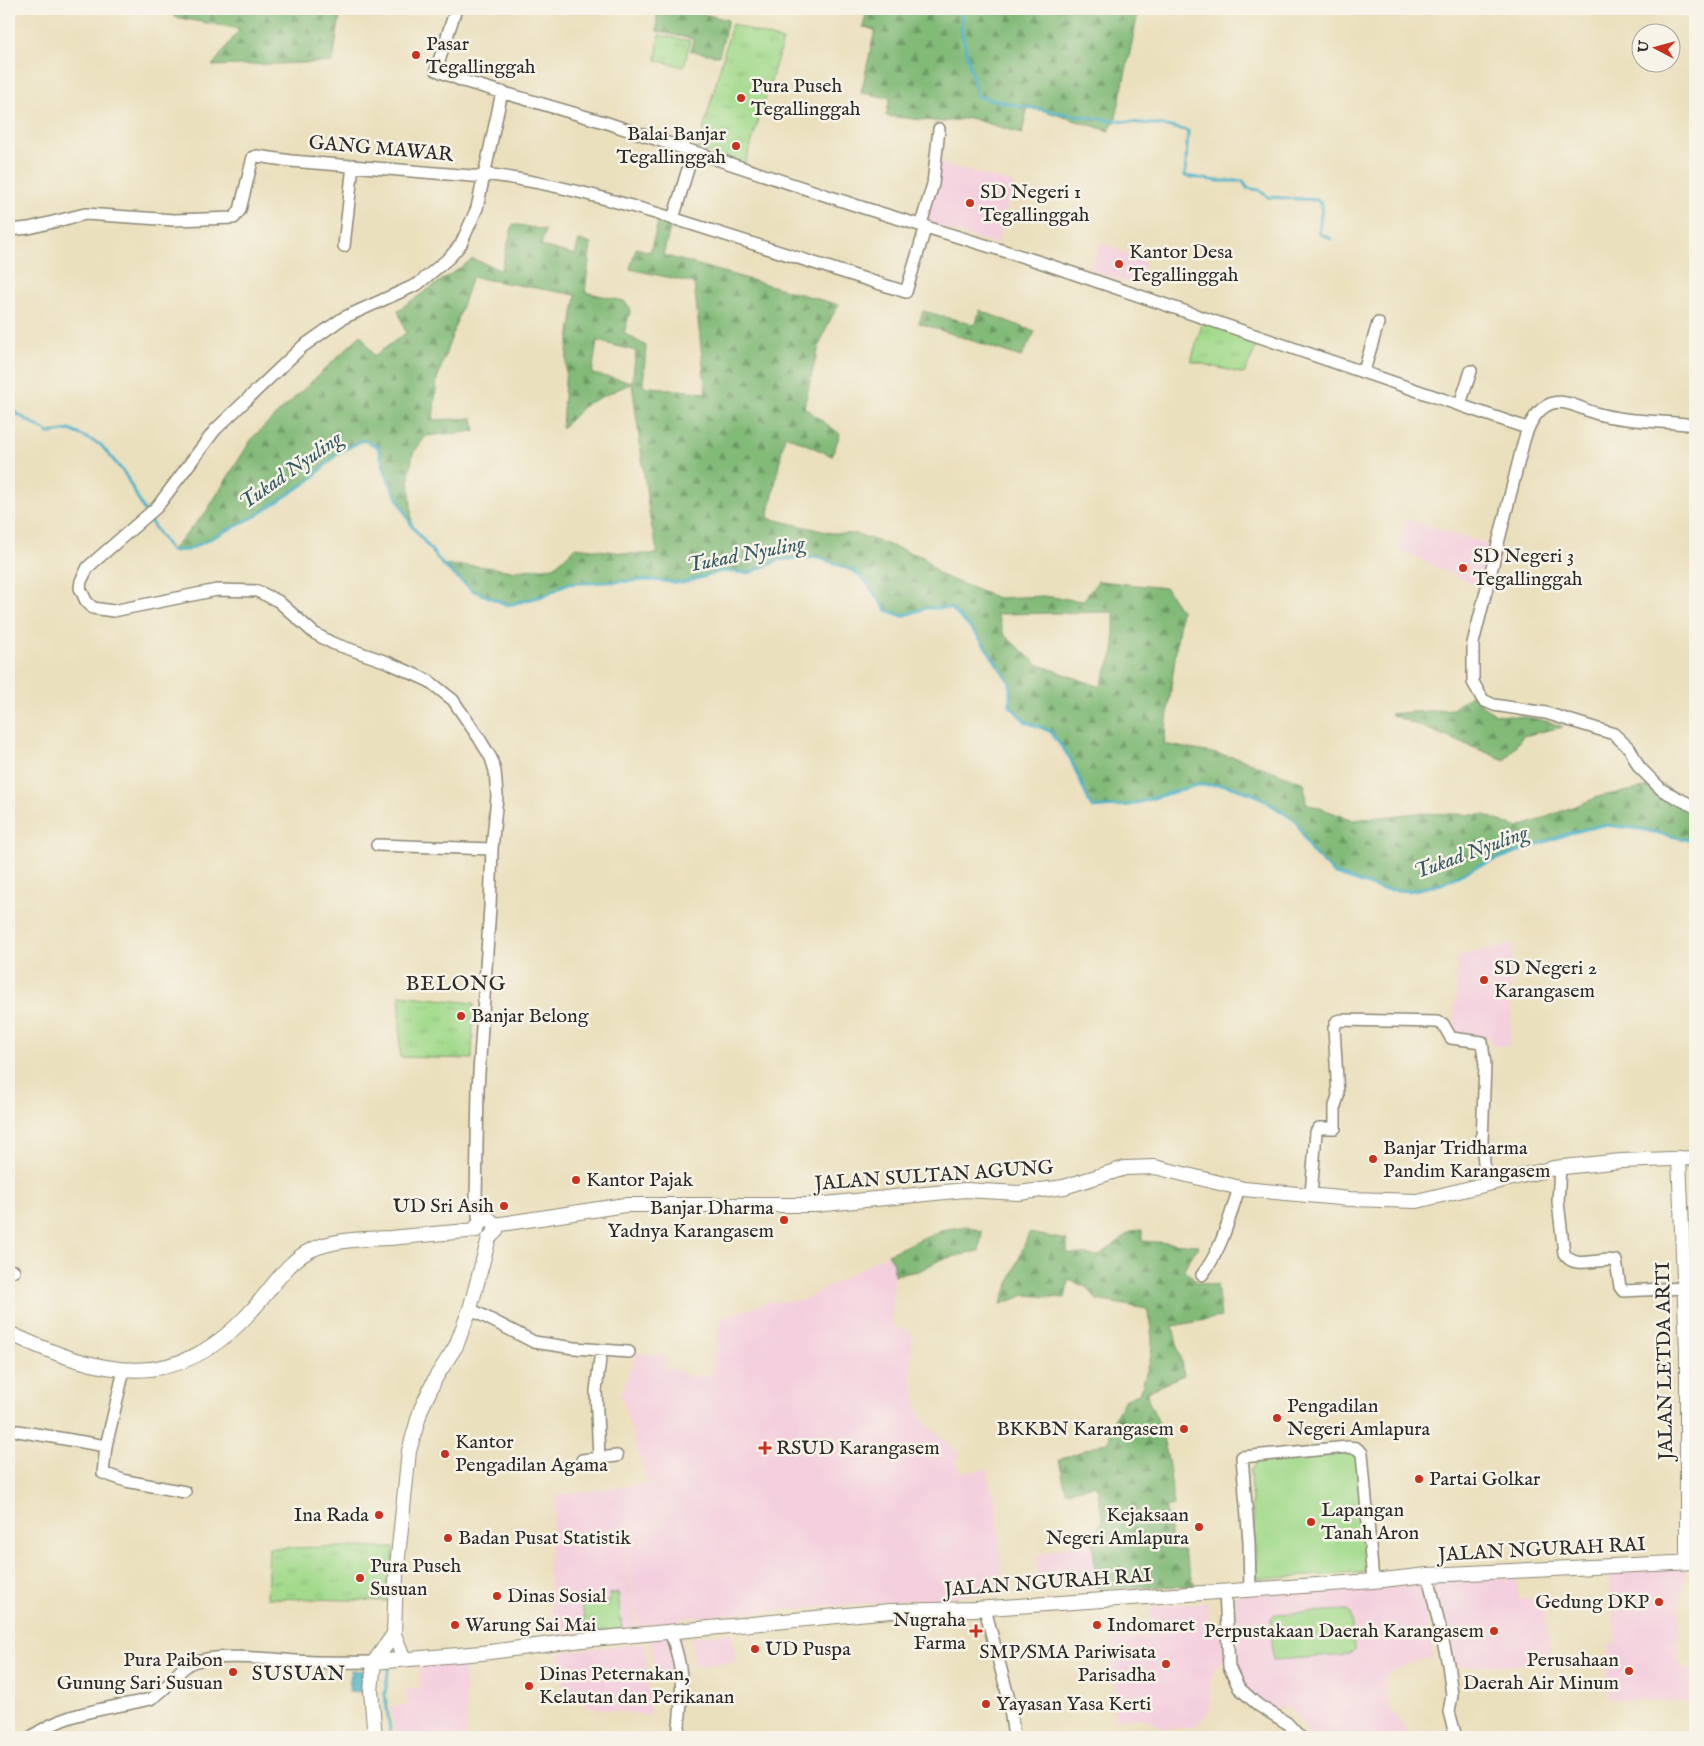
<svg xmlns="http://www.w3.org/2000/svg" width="1704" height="1746" font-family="'IM FELL English',serif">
<defs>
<pattern id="grass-tufts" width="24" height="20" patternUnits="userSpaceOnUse" patternTransform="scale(1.25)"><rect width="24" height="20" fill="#a3da8c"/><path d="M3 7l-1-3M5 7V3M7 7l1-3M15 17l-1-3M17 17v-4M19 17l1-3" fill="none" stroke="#8cbb79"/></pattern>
<pattern id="forest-firs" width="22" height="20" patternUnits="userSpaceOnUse" patternTransform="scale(1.25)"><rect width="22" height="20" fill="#82ba78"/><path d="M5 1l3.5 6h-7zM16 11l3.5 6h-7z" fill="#6b9763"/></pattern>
<pattern id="water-ripples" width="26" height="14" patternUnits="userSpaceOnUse" patternTransform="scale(1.25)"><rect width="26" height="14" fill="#4bb2ca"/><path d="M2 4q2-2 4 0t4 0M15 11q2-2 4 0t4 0" fill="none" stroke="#3f91a4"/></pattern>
</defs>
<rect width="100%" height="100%" fill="#f7f3e8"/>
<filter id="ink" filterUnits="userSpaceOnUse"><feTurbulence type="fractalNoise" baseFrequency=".02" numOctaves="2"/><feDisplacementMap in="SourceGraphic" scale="10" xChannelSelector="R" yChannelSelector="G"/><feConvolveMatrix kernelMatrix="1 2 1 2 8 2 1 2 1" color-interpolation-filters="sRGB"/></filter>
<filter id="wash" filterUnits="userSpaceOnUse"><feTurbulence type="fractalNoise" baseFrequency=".0096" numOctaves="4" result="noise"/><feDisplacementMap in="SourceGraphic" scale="20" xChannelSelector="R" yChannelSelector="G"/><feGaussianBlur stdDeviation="1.12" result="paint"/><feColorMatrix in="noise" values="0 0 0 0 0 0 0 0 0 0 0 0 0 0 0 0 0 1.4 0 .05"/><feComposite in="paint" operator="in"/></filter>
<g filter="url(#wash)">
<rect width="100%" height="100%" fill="#ebe0be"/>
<path fill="#f4cfde" d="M 939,163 L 1013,183 L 997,244 L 926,224 Z
M 1101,242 L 1146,263 L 1137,286 L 1090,270 Z
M 1406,519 L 1493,546 L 1480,587 L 1399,550 Z
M 1512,944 L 1510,1046 L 1490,1045 L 1490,1037 L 1454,1038 L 1454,1003 L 1456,1003 L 1458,956 Z
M 888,1254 L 894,1263 L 892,1325 L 912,1333 L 911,1376 L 919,1413 L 926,1424 L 961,1454 L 954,1463 L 961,1472 L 988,1470 L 989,1484 L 995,1495 L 1004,1593 L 680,1618 L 684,1673 L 653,1675 L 650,1624 L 639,1627 L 626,1550 L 636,1546 L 664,1517 L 661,1483 L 647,1482 L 621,1395 L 636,1353 L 666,1356 L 666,1368 L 678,1370 L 690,1377 L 712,1374 L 722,1318 L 768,1302 L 804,1300 Z
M 645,1484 L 660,1484 L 663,1516 L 636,1546 L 625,1550 L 637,1627 L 555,1636 L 548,1568 L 557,1495 Z
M 1093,1540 L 1096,1588 L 1038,1592 L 1037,1555 Z
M 1686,1568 L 1680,1600 L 1677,1663 L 1684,1669 L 1695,1671 L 1695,1702 L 1608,1699 L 1608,1644 L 1617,1642 L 1610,1589 L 1611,1570 Z
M 1484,1578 L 1516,1578 L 1519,1599 L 1541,1598 L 1552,1663 L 1451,1667 L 1431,1581 Z
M 1420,1585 L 1434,1657 L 1412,1662 L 1384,1675 L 1389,1707 L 1413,1737 L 1310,1736 L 1289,1706 L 1274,1711 L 1253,1698 L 1242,1684 L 1238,1672 L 1235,1595 L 1372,1590 Z
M 1207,1602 L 1210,1629 L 1228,1628 L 1229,1658 L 1215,1667 L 1210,1681 L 1210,1710 L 1203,1719 L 1194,1727 L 1164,1729 L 1146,1718 L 1114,1719 L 1116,1700 L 1111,1641 L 1154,1635 L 1151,1606 Z
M 733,1633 L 736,1662 L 694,1666 L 691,1637 Z
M 645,1643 L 651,1716 L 584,1706 L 580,1691 L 563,1686 L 559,1652 Z
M 464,1661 L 467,1737 L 395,1737 L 391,1706 L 407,1705 L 406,1689 L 420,1688 L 419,1664 Z"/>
<path fill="url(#grass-tufts)" stroke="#67825c" d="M 732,24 L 783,41 L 745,164 L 698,149 Z
M 659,35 L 690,41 L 684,67 L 656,60 Z
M 1204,317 L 1261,336 L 1244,374 L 1191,361 Z
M 400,995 L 474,1003 L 472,1059 L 400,1057 Z
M 344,1547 L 394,1548 L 392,1601 L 267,1598 L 269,1548 Z
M 618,1593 L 622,1629 L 586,1632 L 581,1598 L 592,1597 L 593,1603 L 610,1602 L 609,1594 Z"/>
<path fill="url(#forest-firs)" stroke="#567252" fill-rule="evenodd" d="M 175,9 L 341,9 L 333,62 L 212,66 L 240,29 L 174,17 Z
M 657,9 L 685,9 L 728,20 L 719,56 L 691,51 L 693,39 L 657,31 Z
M 867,9 L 1139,9 L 1116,118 L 1109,131 L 1028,106 L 1022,134 L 970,118 L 943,122 L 886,116 L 890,98 L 861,93 L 875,30 L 863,27 Z
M 659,218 L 672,221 L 663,255 L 839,305 C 819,333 812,374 804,407 L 840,434 L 832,456 L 785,435 L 768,518 L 831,533 L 857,534 L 923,557 L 940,575 L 998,598 L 1043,596 L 1083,601 L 1098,581 L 1166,588 L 1181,610 L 1164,744 L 1238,758 L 1304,783 L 1306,803 L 1353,820 L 1417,813 L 1484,815 L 1518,828 L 1601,796 L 1662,785 L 1695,805 L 1695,825 L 1688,840 L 1641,829 L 1603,825 L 1570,833 L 1478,866 L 1442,884 L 1409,891 L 1380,889 L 1335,874 L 1311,851 L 1296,821 L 1258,796 L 1226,785 L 1197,785 L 1130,805 L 1092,808 L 1070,758 L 1050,732 L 1026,722 L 1010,706 L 1010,682 L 978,636 L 951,608 L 925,608 L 903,616 L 886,610 L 867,583 L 854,571 L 818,557 L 779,560 L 749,573 L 723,571 L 682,583 L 650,580 L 567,584 L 547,595 L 508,605 L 472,590 L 443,565 L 480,566 L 512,571 L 554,567 L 576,547 L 630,554 L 658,554 L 650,519 L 632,383 L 586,404 L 562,428 L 567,352 L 576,295 L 472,277 L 437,379 L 433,420 L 473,418 L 475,431 L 426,436 L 413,453 L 409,474 L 412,526 L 388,479 L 378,447 L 363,440 L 337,454 L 310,480 L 256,516 L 188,550 L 171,551 L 206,512 L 253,437 L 361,335 L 374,356 L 406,333 L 398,310 L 473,259 L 501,270 L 513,224 L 545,230 L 541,246 L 575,255 L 579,240 L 591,244 L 585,292 L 624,301 L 631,309 L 624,333 L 646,346 L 643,386 L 706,393 L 694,283 L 630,269 L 636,248 L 650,252 ZM 597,341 L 636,351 L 632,382 L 592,374 ZM 1114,612 L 1114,652 L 1100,687 L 1037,664 L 1004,635 L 997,614 Z
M 979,310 L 1035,332 L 1021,357 L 919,323 L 923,311 L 976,325 Z
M 1473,693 C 1488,717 1499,715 1525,717 C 1539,719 1551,722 1563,727 L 1523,736 L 1505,760 L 1390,714 L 1453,709 Z
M 967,1226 L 982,1232 L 979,1251 L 942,1259 L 919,1271 L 894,1275 L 894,1263 L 888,1254 L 941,1230 Z
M 1142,1230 L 1142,1241 L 1199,1245 L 1184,1268 L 1197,1282 L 1217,1285 L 1221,1317 L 1173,1326 L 1184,1375 L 1147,1392 C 1148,1405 1155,1412 1159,1424 C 1168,1454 1171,1474 1173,1506 L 1165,1506 L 1174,1550 L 1183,1550 L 1195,1586 L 1096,1588 L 1093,1540 L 1103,1517 L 1096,1485 L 1066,1491 L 1059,1460 L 1109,1441 L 1113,1421 L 1125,1399 L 1139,1394 C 1152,1357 1156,1348 1147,1309 L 1097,1300 L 1088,1288 L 1069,1280 L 1065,1298 L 1025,1295 L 1001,1304 L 1029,1233 L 1067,1240 L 1067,1253 L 1099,1256 L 1132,1231 Z"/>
<path fill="#a3da8c" stroke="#67825c" d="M 1354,1453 L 1360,1454 L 1373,1572 L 1257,1579 L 1250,1471 L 1257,1462 Z
M 1347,1610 L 1351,1613 L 1354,1650 L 1349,1655 L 1273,1660 L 1271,1619 L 1275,1614 Z"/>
<path fill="url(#water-ripples)" stroke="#3b6e7a" d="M 351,1670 L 364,1671 L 362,1692 L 349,1691 Z"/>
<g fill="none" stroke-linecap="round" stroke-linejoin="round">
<path stroke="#4bb2ca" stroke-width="3" d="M 962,9 L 961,30 L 977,96 C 1023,108 1069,115 1116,121 C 1141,123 1164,124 1188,131 L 1185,176 L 1218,181 L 1243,181 L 1247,188 L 1259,190 L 1268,197 L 1317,200 L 1322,205 L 1319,233 L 1331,239
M 9,409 L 49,433 L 70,430 L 101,445 L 125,474 L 145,512
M 148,518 L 171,551 L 188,550 L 256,516 L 310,480 L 337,454 L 363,440 L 378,447 L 388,479 L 412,526 L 443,565 L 472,590 L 508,605 L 547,595 L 566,584 L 650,580 L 682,583 L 723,571 L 749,573 L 779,560 L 818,557 L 854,571 L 867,583 L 886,610 L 903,616 L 925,608 L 951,608 L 978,636 L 1010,683 L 1010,706 L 1026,722 L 1050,731 L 1070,758 L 1092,808 L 1130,805 L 1197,785 L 1226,785 L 1258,796 L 1296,821 L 1311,851 L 1335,874 L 1380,889 L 1409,891 L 1442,884 L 1478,866 L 1570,833 L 1603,825 L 1641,829 L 1688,840 L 1695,844
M 389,1666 L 385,1694 L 391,1737"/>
</g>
</g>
<g filter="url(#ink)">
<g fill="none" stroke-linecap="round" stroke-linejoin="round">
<g stroke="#8b8674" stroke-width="14">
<path id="minor" d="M 456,9 L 436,70 L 463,81 L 604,122 L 864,208 L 1040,262 L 1527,428
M 484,174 C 549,182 609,199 672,218 C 750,242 828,267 906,292 L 926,226
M 673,219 L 693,152
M 921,224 L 933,184 L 939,129
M 9,230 L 29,228 L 85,214 L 174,220 L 234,218 L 240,210 L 253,157 L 257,156 L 291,161 L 484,177
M 344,246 L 353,165
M 1364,371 L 1378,323
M 1460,404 L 1471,371
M 1695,425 C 1664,421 1625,422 1595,413 C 1581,409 1565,398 1550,404 C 1533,411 1526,431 1522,448 L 1473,643 L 1473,682 L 1483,700 L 1494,705 L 1546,713 L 1614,734 L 1630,749 L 1639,767 L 1662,790 L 1695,807
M 377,845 L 492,849
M 1560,1167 L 1558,1202 L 1564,1253 C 1574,1271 1598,1257 1616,1261 L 1620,1287 L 1623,1291 L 1685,1288
M 1311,1195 L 1316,1132 L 1319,1128 L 1335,1128 L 1335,1106 L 1338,1096 L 1334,1028 L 1337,1021 L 1342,1020 L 1437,1022 L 1443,1024 L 1451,1038 L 1482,1042 L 1485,1065 L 1482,1141 L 1486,1184
M 479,1222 L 476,1199 L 478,1088 L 490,907 L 492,849 L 497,796 L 495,771 L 491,758 L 479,738 L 453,700 L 429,681 L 387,662 L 332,643 L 314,633 L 278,601 L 257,591 L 217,590 L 113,611 L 93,608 L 86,601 L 80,588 L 81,581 L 88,567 L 157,507 L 215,430 L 302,347 L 343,318 L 418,284 L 450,257 L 461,244 L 477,208 L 502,92
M 9,1271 L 14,1271
M 1202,1275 C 1222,1249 1229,1219 1239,1188
M 470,1309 L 534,1342 L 574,1348 L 629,1352
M 124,1370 L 106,1446 L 103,1473 L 126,1481 L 185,1492
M 18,1431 L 106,1446
M 599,1457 L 596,1391 L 601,1351
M 582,1460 L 617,1456
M 1428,1575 L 1448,1664 L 1452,1695 L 1449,1712 L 1456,1737
M 1250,1589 L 1249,1542 L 1242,1457 L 1348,1447 L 1356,1448 L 1362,1453 L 1373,1581
M 1225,1591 L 1229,1667 L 1239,1688 L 1258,1705 L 1287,1723 L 1300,1737
M 985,1609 L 1008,1696 L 1014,1737
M 670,1631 C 686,1676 682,1691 678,1737
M 31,1737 C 69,1710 106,1710 150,1699 C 168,1691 177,1668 193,1662 C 219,1653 269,1659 297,1661 C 322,1663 348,1662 374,1662"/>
</g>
<g stroke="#8b8674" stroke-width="16">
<path id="tertiary" d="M 1679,1158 L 1687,1350 L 1687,1562
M 495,1225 L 625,1205 L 815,1205 L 965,1190 L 1019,1193 L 1064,1187 L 1125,1168 L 1155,1167 L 1244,1189 L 1350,1199 L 1417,1201 L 1554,1168 L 1621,1161 L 1695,1158
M 477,1230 L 477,1226 L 483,1220 L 489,1219 L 495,1225
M 9,1333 C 103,1377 177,1395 253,1309 C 271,1290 287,1261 311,1250 C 334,1239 365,1239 390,1238 C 419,1235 448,1233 477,1230
M 404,1659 L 394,1634 L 396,1576 L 409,1451 L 421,1409 L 436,1377 L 456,1346 L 470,1309 L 489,1238 L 496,1231 L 495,1225
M 374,1662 L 394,1634
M 375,1737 L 371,1691 L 374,1662 L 482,1653 L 582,1640 L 890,1611 L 975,1609 L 1373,1581 L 1428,1575 L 1695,1562"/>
</g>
<use href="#minor" stroke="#fff" stroke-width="11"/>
<use href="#tertiary" stroke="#fff" stroke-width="14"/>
</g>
</g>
<g fill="#c8321e" stroke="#f7f3e8" stroke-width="2">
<circle cx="416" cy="55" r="5"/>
<circle cx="741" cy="98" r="5"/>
<circle cx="736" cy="146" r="5"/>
<circle cx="970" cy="203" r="5"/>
<circle cx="1119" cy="264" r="5"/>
<circle cx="1463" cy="568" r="5"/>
<circle cx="1484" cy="980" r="5"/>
<circle cx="461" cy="1016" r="5"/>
<circle cx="1373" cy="1159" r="5"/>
<circle cx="576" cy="1180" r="5"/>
<circle cx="504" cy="1206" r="5"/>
<circle cx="784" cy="1220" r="5"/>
<circle cx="1277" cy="1418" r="5"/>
<circle cx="1184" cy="1429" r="5"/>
<path d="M762.5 1440.5h5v5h5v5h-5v5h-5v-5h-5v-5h5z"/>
<circle cx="445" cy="1454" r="5"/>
<circle cx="1419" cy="1479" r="5"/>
<circle cx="379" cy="1515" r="5"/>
<circle cx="1311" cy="1522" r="5"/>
<circle cx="1199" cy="1527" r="5"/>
<circle cx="448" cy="1538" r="5"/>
<circle cx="360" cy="1578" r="5"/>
<circle cx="497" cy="1596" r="5"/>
<circle cx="1659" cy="1602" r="5"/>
<circle cx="455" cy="1625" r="5"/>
<circle cx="1097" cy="1625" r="5"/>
<path d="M973.5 1623.5h5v5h5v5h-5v5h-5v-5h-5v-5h5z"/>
<circle cx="1494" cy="1631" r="5"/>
<circle cx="755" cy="1649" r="5"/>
<circle cx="1166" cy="1664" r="5"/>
<circle cx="1629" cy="1671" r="5"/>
<circle cx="233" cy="1672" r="5"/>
<circle cx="529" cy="1686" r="5"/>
<circle cx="986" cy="1704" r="5"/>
</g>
<g text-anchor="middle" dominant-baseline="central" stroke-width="5" stroke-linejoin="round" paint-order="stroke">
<g font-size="20" fill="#2b2b2b" stroke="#f7f3e8" text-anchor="start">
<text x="426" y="44">Pasar<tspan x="426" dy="23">Tegallinggah</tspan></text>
<text x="751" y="86">Pura Puseh<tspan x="751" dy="23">Tegallinggah</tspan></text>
<text x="726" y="134" text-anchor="end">Balai Banjar<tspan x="726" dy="23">Tegallinggah</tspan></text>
<text x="980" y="192">SD Negeri 1<tspan x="980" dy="23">Tegallinggah</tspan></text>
<text x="1129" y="252">Kantor Desa<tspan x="1129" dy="23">Tegallinggah</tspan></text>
<text x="1473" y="556">SD Negeri 3<tspan x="1473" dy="23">Tegallinggah</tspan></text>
<text x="1494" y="968">SD Negeri 2<tspan x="1494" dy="23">Karangasem</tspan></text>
<text x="471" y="1016">Banjar Belong</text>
<text x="1383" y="1148">Banjar Tridharma<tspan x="1383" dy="23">Pandim Karangasem</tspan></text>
<text x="586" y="1180">Kantor Pajak</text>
<text x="494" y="1206" text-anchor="end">UD Sri Asih</text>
<text x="774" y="1208" text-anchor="end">Banjar Dharma<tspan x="774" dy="23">Yadnya Karangasem</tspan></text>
<text x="1287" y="1406">Pengadilan<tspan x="1287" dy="23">Negeri Amlapura</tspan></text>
<text x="1174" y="1429" text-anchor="end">BKKBN Karangasem</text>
<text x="455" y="1442">Kantor<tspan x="455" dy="23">Pengadilan Agama</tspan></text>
<text x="776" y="1448">RSUD Karangasem</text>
<text x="1429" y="1479">Partai Golkar</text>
<text x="1321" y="1510">Lapangan<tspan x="1321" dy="23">Tanah Aron</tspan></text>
<text x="369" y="1515" text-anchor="end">Ina Rada</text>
<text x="1189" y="1515" text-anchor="end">Kejaksaan<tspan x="1189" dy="23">Negeri Amlapura</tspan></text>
<text x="458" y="1538">Badan Pusat Statistik</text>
<text x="370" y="1566">Pura Puseh<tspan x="370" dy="23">Susuan</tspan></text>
<text x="507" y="1596">Dinas Sosial</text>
<text x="1649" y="1602" text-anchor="end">Gedung DKP</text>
<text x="966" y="1620" text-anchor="end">Nugraha<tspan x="966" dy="23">Farma</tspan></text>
<text x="465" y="1625">Warung Sai Mai</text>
<text x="1107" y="1625">Indomaret</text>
<text x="1484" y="1631" text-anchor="end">Perpustakaan Daerah Karangasem</text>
<text x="765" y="1649">UD Puspa</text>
<text x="1156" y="1652" text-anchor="end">SMP/SMA Pariwisata<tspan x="1156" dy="23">Parisadha</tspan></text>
<text x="223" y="1660" text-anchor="end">Pura Paibon<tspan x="223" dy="23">Gunung Sari Susuan</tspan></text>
<text x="1619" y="1660" text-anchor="end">Perusahaan<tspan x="1619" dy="23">Daerah Air Minum</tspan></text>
<text x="539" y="1674">Dinas Peternakan,<tspan x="539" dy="23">Kelautan dan Perikanan</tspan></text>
<text x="996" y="1704">Yayasan Yasa Kerti</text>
</g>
<g font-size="20" fill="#2b2b2b" stroke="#f7f3e8">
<text transform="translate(381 149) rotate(5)">GANG MAWAR</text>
<text transform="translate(934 1176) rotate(-4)">JALAN SULTAN AGUNG</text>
<text transform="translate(1665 1361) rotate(-91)">JALAN LETDA ARTI</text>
<text transform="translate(1542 1550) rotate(-3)">JALAN NGURAH RAI</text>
<text transform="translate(1048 1583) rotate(-4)">JALAN NGURAH RAI</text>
</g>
<g font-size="21" font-style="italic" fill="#365a63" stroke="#f7f3e8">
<text transform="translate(291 471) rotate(-35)">Tukad Nyuling</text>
<text transform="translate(746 555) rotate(-11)">Tukad Nyuling</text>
<text transform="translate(1471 853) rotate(-20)">Tukad Nyuling</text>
</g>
<g font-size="21" letter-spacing="1" fill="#2b2b2b" stroke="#f7f3e8">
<text x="456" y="984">BELONG</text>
<text x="299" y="1674">SUSUAN</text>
</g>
</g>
<rect width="1704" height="1746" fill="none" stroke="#f7f3e8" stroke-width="30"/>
<g transform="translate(1656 48) rotate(276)"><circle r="24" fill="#f7f3e8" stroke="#a5a39c"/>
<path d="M0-4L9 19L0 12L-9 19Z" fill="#c8321e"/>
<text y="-8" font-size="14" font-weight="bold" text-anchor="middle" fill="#2b2b2b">U</text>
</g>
</svg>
